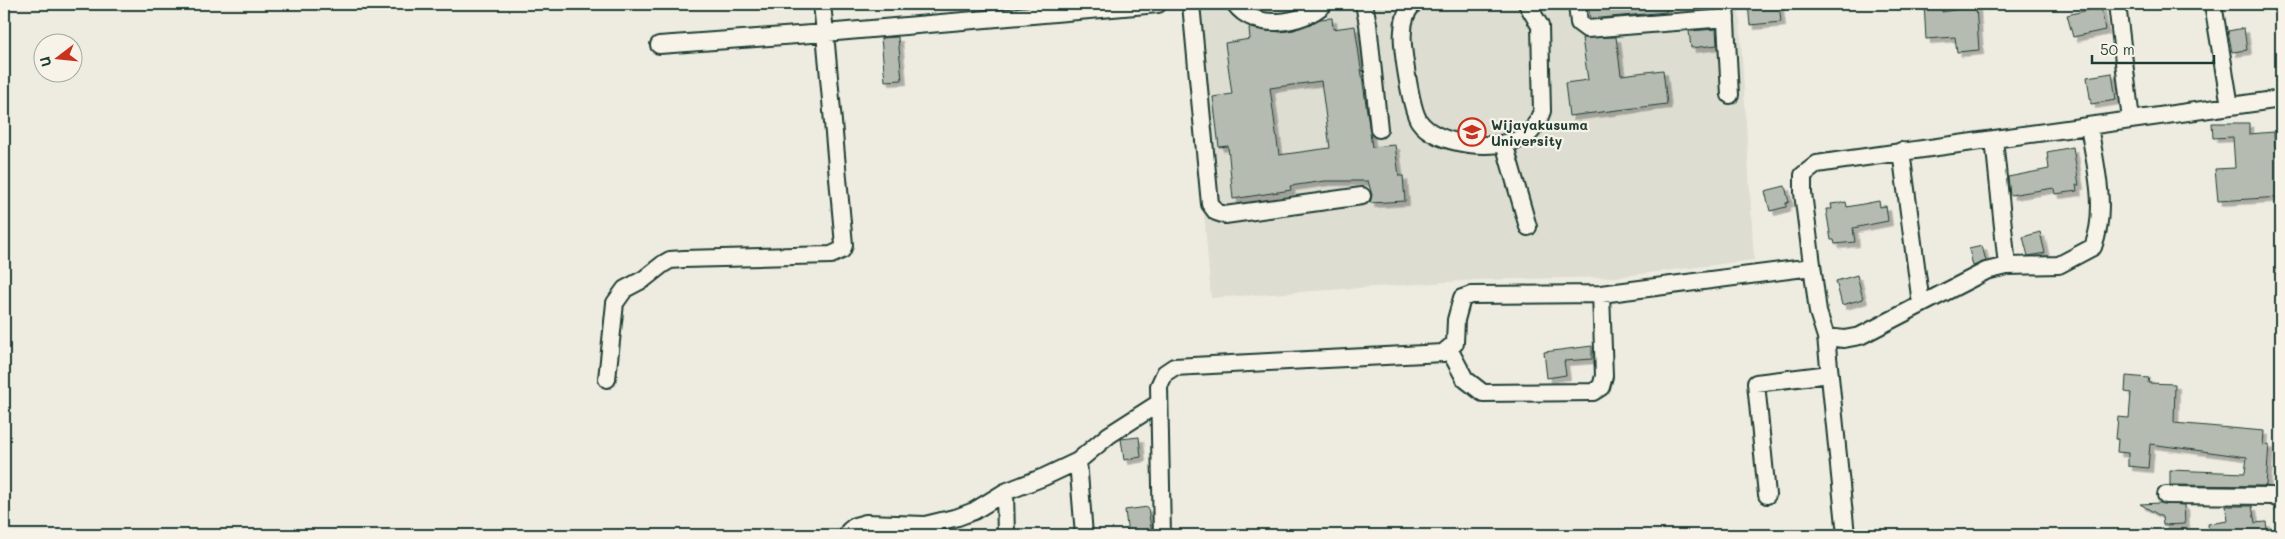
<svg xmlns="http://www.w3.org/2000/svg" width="2285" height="539" font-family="Mali,sans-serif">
<defs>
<filter id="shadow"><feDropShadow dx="4.5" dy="4.5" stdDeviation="0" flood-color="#0004"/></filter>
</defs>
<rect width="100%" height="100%" fill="#eeece1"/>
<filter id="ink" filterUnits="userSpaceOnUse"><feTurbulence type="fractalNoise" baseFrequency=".02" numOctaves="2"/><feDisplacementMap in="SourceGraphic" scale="10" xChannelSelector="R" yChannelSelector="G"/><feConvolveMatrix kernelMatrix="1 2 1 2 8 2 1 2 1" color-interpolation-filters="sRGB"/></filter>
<g filter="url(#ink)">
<path fill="#ddddd2" d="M 1187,4 L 1739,4 L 1754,260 L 1616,277 L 1477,280 L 1211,298 Z"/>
<path fill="#b5bbb0" stroke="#1f3d34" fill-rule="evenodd" filter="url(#shadow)" d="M 1588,4 L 1666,4 L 1666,12 L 1590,19 Z
M 1748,4 L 1779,4 L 1781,22 L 1750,25 Z
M 1924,4 L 1942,4 L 1942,12 L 1976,6 L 1979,50 L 1957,52 L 1955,37 L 1926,39 Z
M 2101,7 L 2105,30 L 2073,37 L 2067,15 Z
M 1332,18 L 1333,29 L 1355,26 L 1372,147 L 1395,145 L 1399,176 L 1403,176 L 1405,201 L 1370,203 L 1372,195 L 1368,181 L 1325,181 L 1290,186 L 1291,190 L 1233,199 L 1228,146 L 1219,147 L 1213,97 L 1232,94 L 1225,43 L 1250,39 L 1249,28 L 1280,32 L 1294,30 L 1320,19 ZM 1321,81 L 1330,148 L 1279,155 L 1270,88 Z
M 2244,28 L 2247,50 L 2232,52 L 2228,31 Z
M 1716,29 L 1717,45 L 1691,48 L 1689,31 Z
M 898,37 L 902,80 L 885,81 L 881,38 Z
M 1616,37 L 1621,75 L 1663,70 L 1667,104 L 1569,116 L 1565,83 L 1588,80 L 1582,38 Z
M 2112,73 L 2116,100 L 2091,104 L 2087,77 Z
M 2212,123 L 2249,123 L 2249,134 L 2274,132 L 2275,147 L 2281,146 L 2281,197 L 2218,201 L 2215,169 L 2235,168 L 2233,137 L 2213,138 Z
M 2073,147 L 2079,185 L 2076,185 L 2077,191 L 2055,194 L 2054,188 L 2010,195 L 2008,177 L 2049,169 L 2047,152 Z
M 1785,186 L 1789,202 L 1786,203 L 1786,207 L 1770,211 L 1765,191 Z
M 1879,201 L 1880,207 L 1886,206 L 1888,221 L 1853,228 L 1855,242 L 1835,244 L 1834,240 L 1831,240 L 1826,209 L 1832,209 L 1831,204 L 1846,202 L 1847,207 Z
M 2040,232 L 2045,253 L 2028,256 L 2023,237 Z
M 1982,246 L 1986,261 L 1973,266 L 1969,249 Z
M 1857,275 L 1863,299 L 1842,305 L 1836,281 Z
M 1592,346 L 1592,359 L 1564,361 L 1566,375 L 1547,378 L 1544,352 Z
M 2126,376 L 2149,378 L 2148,383 L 2175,384 L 2174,423 L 2264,431 L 2263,446 L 2269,444 L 2266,486 L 2170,485 L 2170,470 L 2245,473 L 2247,457 L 2150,444 L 2148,468 L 2128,466 L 2128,453 L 2117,452 L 2118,439 L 2116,439 L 2118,417 L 2129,418 L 2131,393 L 2125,392 Z
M 1139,437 L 1141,457 L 1124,460 L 1121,439 Z
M 2161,503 L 2184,505 L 2185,524 L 2163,525 L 2162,517 L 2140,504 Z
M 2226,506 L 2252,506 L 2255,523 L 2266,522 L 2268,535 L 2209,535 L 2208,524 L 2228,521 Z
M 1148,507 L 1152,535 L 1128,535 L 1125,510 Z"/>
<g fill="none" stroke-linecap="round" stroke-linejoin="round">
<g stroke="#1f3d34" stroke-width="20">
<path id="minor" d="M 822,4 L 825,33 L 1158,4
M 1191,4 L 1210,204 L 1216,212 L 1225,215 L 1362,196
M 1235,4 C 1255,31 1301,25 1324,4
M 1364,4 L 1368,24 L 1379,129
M 1414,4 C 1406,10 1403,22 1403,31 C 1401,46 1411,109 1419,121 C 1436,146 1496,151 1522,138 C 1533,133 1538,122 1542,111 L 1540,26 L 1527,4
M 1577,4 L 1579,23 L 1587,29 L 1726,18
M 1725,4 L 1730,95
M 2117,4 L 2131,120
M 2213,4 L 2230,106
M 2089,126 C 2095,165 2108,209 2093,247 L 2059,265 L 2007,266 L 1986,271 L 1860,336 L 1844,339 L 1826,337 L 1818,312 L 1803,193 L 1803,175 L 1817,164 L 1837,161 L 2281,99
M 1994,139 L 2007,266
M 1504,143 L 1528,227
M 1901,151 L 1921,304
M 1826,337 L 1846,535
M 1449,349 L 1465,379 L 1483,393 L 1593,392 L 1601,387 L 1604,376 L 1601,294
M 607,379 L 615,303 L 625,289 L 644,279 L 663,264 L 670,260 L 684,259 L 831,255 L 842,250 L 844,245 L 825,33 L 659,45
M 1078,461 L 1084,535
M 1005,492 L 1006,535
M 1767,495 L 1756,383 L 1830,374
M 2166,495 L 2272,496 L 2279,499 L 2281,502
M 849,535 L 849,531 L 855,526 L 866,523 L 925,525 L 958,517 L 974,511 L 1005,492 L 1044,477 L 1078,461 L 1109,435 L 1159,403
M 1162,535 L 1159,386 L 1165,373 L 1174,367 L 1443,353 L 1455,343 L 1456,320 L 1462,298 L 1471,295 L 1601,294 L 1812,267"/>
</g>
<use href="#minor" stroke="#f7f3e8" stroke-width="16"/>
</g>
</g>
<defs>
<g id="university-ring" transform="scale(1.4375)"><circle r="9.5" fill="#f7f3e8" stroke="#c8321e" stroke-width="1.5"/><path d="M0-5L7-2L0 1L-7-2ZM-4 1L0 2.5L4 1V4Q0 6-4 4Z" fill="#c8321e"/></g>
</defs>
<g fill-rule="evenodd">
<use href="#university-ring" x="1472" y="132"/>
</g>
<g text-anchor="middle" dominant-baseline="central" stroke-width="4.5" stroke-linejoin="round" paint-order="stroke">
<g font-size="14" font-weight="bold" fill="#1f3d34" stroke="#f7f3e8" text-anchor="start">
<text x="1491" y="124">Wijayakusuma<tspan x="1491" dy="16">University</tspan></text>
</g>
</g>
<rect width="2285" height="539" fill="none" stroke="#f7f3e8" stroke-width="20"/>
<rect x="10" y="10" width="2265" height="519" fill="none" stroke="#1f3d34" stroke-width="2" filter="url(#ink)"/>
<g transform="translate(58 58) rotate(254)"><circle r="24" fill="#f7f3e8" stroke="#a1aaa0"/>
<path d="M0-4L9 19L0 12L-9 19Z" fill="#c8321e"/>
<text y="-8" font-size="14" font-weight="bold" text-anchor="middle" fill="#1f3d34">U</text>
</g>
<path d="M2092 55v8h122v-8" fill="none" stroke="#1f3d34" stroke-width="2.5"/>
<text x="2100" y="55" font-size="15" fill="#1f3d34" stroke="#f7f3e8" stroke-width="4" paint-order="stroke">50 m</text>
</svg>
